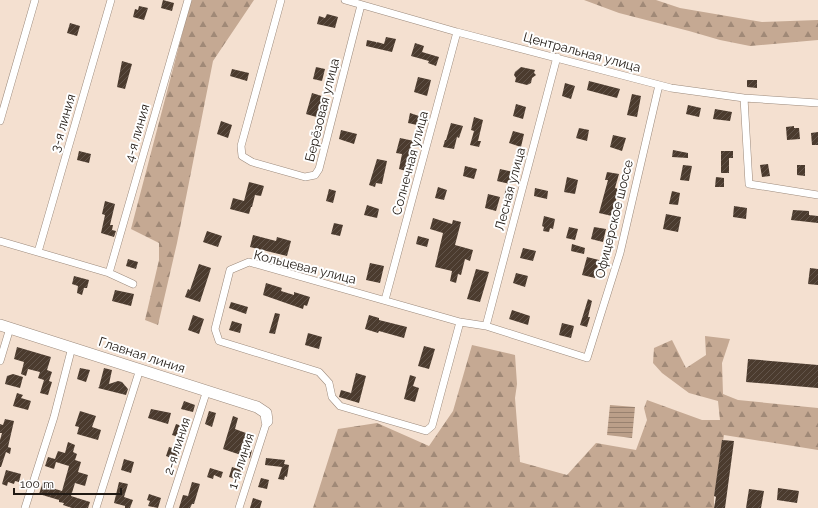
<svg xmlns="http://www.w3.org/2000/svg" width="818" height="508" font-family="Raleway,sans-serif">
<defs>
<pattern id="forest-firs" width="22" height="20" patternUnits="userSpaceOnUse"><rect width="22" height="20" fill="#c5a993"/><path d="M5 1l3.5 6h-7zM16 11l3.5 6h-7z" fill="#a08977"/></pattern>
<pattern id="water-rules" width="6" height="5" patternUnits="userSpaceOnUse"><rect width="6" height="5" fill="#bb9f89"/><path d="M0 2.5h6" fill="none" stroke="#98816f"/></pattern>
<pattern id="building-hatch" width="6" height="6" patternUnits="userSpaceOnUse"><rect width="6" height="6" fill="#4b3b2e"/><path d="M-1 1l2-2M0 6l6-6M5 7l2-2" fill="none" stroke="#62544a"/></pattern>
</defs>
<rect width="100%" height="100%" fill="#f4e0d0"/>
<path fill="url(#forest-firs)" d="M 191,0 L 254,0 L 213,61 L 177,243 L 158,325 L 145,320 L 159,260 L 159,243 L 131,229 Z
M 584,0 L 656,0 L 680,8 L 762,22 L 818,20 L 818,40 L 750,46 L 720,40 L 689,31 L 619,13 Z
M 705,336 L 730,339 L 722,363 L 723,394 L 738,400 L 818,408 L 818,450 L 724,435 L 714,496 L 714,508 L 313,508 L 338,429 L 377,423 L 429,446 L 453,411 L 472,345 L 515,355 L 517,384 L 515,398 L 520,462 L 567,475 L 596,443 L 636,450 L 647,420 L 644,408 L 647,400 L 702,420 L 720,420 L 718,401 L 689,393 L 662,373 L 653,363 L 654,348 L 672,340 L 686,368 L 706,355 Z"/>
<path fill="url(#water-rules)" d="M 610,405 L 635,407 L 632,438 L 607,435 Z"/>
<path fill="url(#building-hatch)" d="M 163,0 L 174,3 L 172,11 L 161,8 Z
M 139,6 L 148,8 L 144,20 L 133,17 L 135,9 L 138,10 Z
M 327,14 L 338,17 L 335,28 L 317,24 L 319,16 L 325,18 Z
M 70,23 L 80,26 L 77,36 L 67,33 Z
M 386,37 L 396,39 L 392,52 L 366,46 L 367,40 L 376,42 L 376,43 L 377,42 L 384,44 Z
M 415,43 L 424,46 L 422,52 L 439,57 L 436,66 L 428,63 L 429,61 L 411,56 Z
M 122,61 L 132,64 L 125,89 L 117,87 Z
M 316,67 L 325,69 L 322,81 L 313,79 Z
M 521,67 L 535,70 L 534,73 L 536,75 L 532,78 L 531,83 L 527,85 L 515,82 L 516,78 L 514,75 L 515,72 Z
M 232,69 L 249,73 L 247,81 L 230,76 Z
M 418,77 L 431,80 L 427,96 L 414,92 Z
M 747,80 L 757,80 L 757,88 L 747,87 Z
M 589,81 L 620,89 L 617,98 L 587,90 Z
M 565,83 L 575,86 L 571,99 L 562,96 Z
M 312,93 L 325,97 L 320,118 L 306,114 Z
M 632,94 L 641,96 L 637,117 L 627,115 Z
M 516,104 L 526,107 L 523,119 L 513,116 Z
M 688,105 L 701,108 L 699,117 L 686,114 Z
M 715,109 L 732,112 L 730,121 L 713,119 Z
M 410,113 L 419,116 L 417,125 L 408,123 Z
M 474,117 L 483,120 L 478,141 L 481,141 L 479,147 L 470,145 L 474,131 L 471,130 Z
M 221,121 L 232,125 L 228,138 L 217,134 Z
M 451,123 L 463,126 L 459,138 L 457,137 L 454,149 L 443,147 L 445,140 L 446,140 Z
M 794,126 L 794,128 L 799,128 L 800,139 L 787,140 L 786,127 Z
M 579,128 L 589,130 L 587,141 L 576,138 Z
M 341,130 L 357,134 L 354,144 L 339,139 Z
M 513,131 L 524,134 L 521,147 L 509,143 Z
M 818,132 L 818,145 L 812,145 L 811,133 Z
M 613,135 L 626,138 L 622,151 L 610,147 Z
M 400,138 L 414,141 L 406,171 L 399,169 L 402,154 L 396,153 Z
M 673,150 L 688,153 L 688,158 L 672,157 Z
M 79,151 L 91,154 L 89,163 L 77,160 Z
M 721,151 L 733,151 L 733,158 L 729,158 L 729,173 L 721,173 Z
M 377,159 L 387,161 L 382,184 L 376,183 L 375,187 L 369,185 Z
M 768,164 L 770,176 L 762,177 L 760,165 Z
M 683,165 L 692,166 L 689,181 L 680,180 Z
M 797,165 L 805,165 L 805,176 L 797,175 Z
M 465,166 L 477,169 L 474,179 L 463,176 Z
M 500,169 L 513,172 L 510,184 L 497,181 Z
M 607,172 L 619,174 L 615,188 L 623,190 L 621,197 L 617,196 L 612,216 L 599,213 L 608,180 L 605,180 Z
M 567,177 L 578,180 L 575,194 L 564,192 Z
M 716,177 L 724,178 L 724,187 L 715,187 Z
M 249,182 L 264,186 L 261,196 L 255,195 L 252,207 L 251,207 L 249,214 L 230,209 L 233,198 L 244,201 Z
M 438,187 L 447,190 L 444,200 L 435,198 Z
M 506,188 L 515,190 L 511,204 L 503,201 Z
M 535,188 L 548,191 L 547,199 L 534,196 Z
M 329,189 L 336,191 L 333,203 L 326,201 Z
M 672,191 L 680,193 L 678,205 L 669,204 Z
M 488,194 L 500,197 L 496,211 L 485,208 Z
M 105,201 L 115,204 L 110,225 L 113,225 L 112,230 L 116,231 L 114,237 L 101,233 L 105,215 L 102,214 Z
M 367,205 L 379,209 L 377,218 L 364,215 Z
M 734,206 L 747,208 L 746,219 L 733,217 Z
M 793,210 L 809,211 L 809,215 L 818,216 L 818,223 L 791,220 Z
M 666,214 L 681,217 L 678,232 L 663,229 Z
M 544,216 L 555,219 L 553,229 L 550,228 L 549,232 L 543,231 L 544,227 L 542,226 Z
M 433,218 L 452,224 L 453,220 L 461,222 L 455,245 L 473,250 L 470,261 L 465,259 L 461,275 L 458,274 L 456,283 L 450,281 L 452,271 L 435,267 L 443,233 L 430,229 Z
M 334,223 L 343,225 L 340,236 L 331,234 Z
M 569,227 L 578,229 L 575,240 L 566,238 Z
M 594,227 L 606,229 L 603,242 L 591,239 Z
M 207,231 L 222,236 L 218,247 L 203,242 Z
M 253,235 L 276,241 L 277,237 L 291,241 L 287,256 L 250,247 Z
M 418,236 L 429,239 L 427,247 L 416,244 Z
M 572,244 L 585,248 L 584,254 L 571,251 Z
M 523,248 L 536,251 L 533,261 L 520,258 Z
M 587,257 L 599,260 L 595,278 L 582,275 Z
M 128,259 L 138,262 L 136,269 L 126,266 Z
M 370,263 L 384,266 L 380,283 L 366,280 Z
M 199,264 L 211,268 L 200,302 L 185,297 L 188,289 L 190,290 Z
M 810,268 L 818,269 L 818,285 L 808,284 Z
M 476,269 L 489,272 L 480,302 L 467,299 Z
M 516,273 L 528,276 L 525,287 L 513,283 Z
M 74,276 L 89,280 L 87,288 L 84,288 L 82,295 L 77,293 L 78,286 L 72,284 Z
M 266,283 L 282,288 L 281,291 L 294,295 L 294,292 L 310,297 L 307,306 L 304,305 L 303,309 L 263,295 Z
M 115,290 L 134,294 L 131,306 L 112,301 Z
M 588,299 L 592,301 L 588,317 L 590,317 L 587,327 L 580,325 Z
M 231,302 L 248,307 L 246,314 L 229,308 Z
M 512,310 L 530,316 L 528,325 L 509,319 Z
M 275,313 L 280,314 L 275,334 L 269,333 Z
M 193,315 L 204,319 L 199,334 L 188,330 Z
M 369,315 L 379,318 L 379,320 L 407,327 L 404,338 L 379,331 L 378,333 L 365,329 Z
M 232,321 L 242,324 L 240,333 L 229,330 Z
M 562,323 L 574,326 L 571,338 L 559,335 Z
M 308,333 L 322,337 L 319,349 L 305,345 Z
M 424,346 L 435,349 L 429,369 L 418,366 Z
M 17,347 L 51,357 L 47,370 L 52,372 L 49,381 L 52,382 L 48,395 L 40,393 L 44,380 L 38,378 L 40,372 L 28,369 L 26,376 L 21,374 L 24,362 L 14,359 Z
M 748,359 L 818,365 L 818,388 L 746,382 Z
M 80,368 L 90,370 L 86,382 L 77,379 Z
M 104,368 L 112,370 L 109,384 L 118,381 L 122,382 L 128,389 L 126,395 L 98,388 L 99,387 Z
M 356,373 L 366,376 L 359,403 L 339,397 L 341,390 L 351,393 Z
M 13,374 L 23,377 L 20,388 L 5,384 L 7,376 Z
M 410,375 L 416,377 L 413,386 L 419,388 L 415,402 L 404,399 Z
M 17,393 L 23,395 L 21,398 L 31,401 L 28,410 L 13,406 Z
M 184,401 L 195,405 L 193,412 L 181,409 Z
M 151,409 L 171,413 L 168,424 L 148,418 Z
M 80,411 L 96,416 L 92,427 L 101,430 L 98,440 L 77,434 L 79,427 L 75,426 Z
M 209,411 L 216,413 L 212,427 L 205,424 Z
M 233,416 L 238,418 L 235,429 L 254,436 L 250,450 L 252,450 L 250,458 L 223,449 Z
M 5,419 L 14,421 L 8,447 L 11,448 L 10,454 L 6,452 L 1,467 L 0,467 L 0,440 L 2,433 L 0,433 L 0,424 L 3,425 Z
M 176,424 L 185,427 L 182,438 L 172,435 Z
M 722,440 L 734,441 L 725,508 L 714,508 L 716,497 L 714,496 Z
M 68,442 L 75,445 L 73,452 L 77,454 L 75,460 L 81,462 L 78,472 L 88,475 L 85,486 L 75,483 L 71,496 L 90,502 L 88,508 L 72,508 L 63,505 L 64,503 L 59,502 L 59,500 L 39,494 L 43,482 L 52,485 L 52,488 L 62,491 L 69,466 L 56,462 L 54,469 L 45,466 L 48,457 L 55,459 L 58,451 L 65,453 Z
M 169,447 L 179,450 L 176,460 L 166,456 Z
M 266,458 L 285,460 L 284,464 L 289,465 L 287,477 L 285,476 L 284,480 L 278,479 L 282,467 L 265,465 Z
M 124,459 L 134,462 L 131,473 L 121,470 Z
M 232,467 L 241,470 L 238,480 L 229,477 Z
M 210,468 L 223,472 L 221,478 L 214,475 L 213,479 L 207,477 Z
M 6,470 L 21,474 L 19,482 L 15,481 L 14,484 L 8,482 L 7,486 L 2,484 Z
M 261,478 L 269,480 L 267,489 L 258,487 Z
M 119,482 L 128,484 L 124,497 L 133,500 L 130,508 L 125,508 L 125,506 L 114,503 Z
M 192,482 L 200,484 L 194,504 L 192,504 L 190,508 L 179,508 L 183,495 L 188,496 Z
M 778,488 L 799,491 L 797,503 L 777,500 Z
M 749,489 L 764,491 L 761,508 L 746,508 Z
M 149,494 L 161,498 L 158,508 L 148,506 L 150,501 L 147,500 Z
M 253,498 L 262,501 L 260,508 L 250,508 Z"/>
<g fill="none" stroke-linecap="round" stroke-linejoin="round">
<g stroke="#9b897b" stroke-width="8">
<path id="street" d="M 281,0 L 241,146 L 242,156 L 252,162 L 305,177 L 315,175 L 319,169 L 361,5
M 345,0 L 457,32 L 671,88 L 744,98 L 818,103
M 744,98 L 749,184 L 818,195
M 0,121 L 35,0
M 0,241 L 109,273 L 133,284
M 38,252 L 111,0
M 109,273 L 188,0
M 385,300 L 457,32
M 460,322 L 432,426 L 426,431 L 340,406 L 332,397 L 329,383 L 319,372 L 219,341 L 215,329 L 230,270 L 249,262 L 460,322 L 486,326 L 587,358 L 620,253 L 659,85
M 486,326 L 557,57
M 0,361 L 10,328
M 25,508 L 54,417 L 72,347
M 96,508 L 140,369
M 169,508 L 207,390
M 239,508 L 267,421"/>
</g>
<g stroke="#9b897b" stroke-width="12">
<path id="secondary" d="M 0,325 L 257,407 L 266,413 L 267,421"/>
</g>
<use href="#street" stroke="#fff" stroke-width="7"/>
<use href="#secondary" stroke="#fff" stroke-width="11"/>
</g>
<g text-anchor="middle" dominant-baseline="central" stroke-width="4" stroke-linejoin="round" paint-order="stroke">
<g font-size="13" fill="#211a14" stroke="#fff">
<text transform="translate(582 52) rotate(15)">Центральная улица</text>
<text transform="translate(322 110) rotate(-76)">Берёзовая улица</text>
<text transform="translate(63 123) rotate(-74)">3-я линия</text>
<text transform="translate(137 133) rotate(-74)">4-я линия</text>
<text transform="translate(410 163) rotate(-75)">Солнечная улица</text>
<text transform="translate(510 189) rotate(-75)">Лесная улица</text>
<text transform="translate(614 219) rotate(-76)">Офицерское шоссе</text>
<text transform="translate(305 267) rotate(14)">Кольцевая улица</text>
<text transform="translate(142 355) rotate(18)">Главная линия</text>
<text transform="translate(177 446) rotate(-72)">2-я линия</text>
<text transform="translate(241 461) rotate(-72)">1-я линия</text>
</g>
</g>
<path d="M14 488v6h107v-6" fill="none" stroke="#211a14" stroke-width="2"/>
<text x="20" y="488" font-size="12" fill="#211a14" stroke="#ffffff" stroke-width="3" paint-order="stroke">100 m</text>
</svg>
